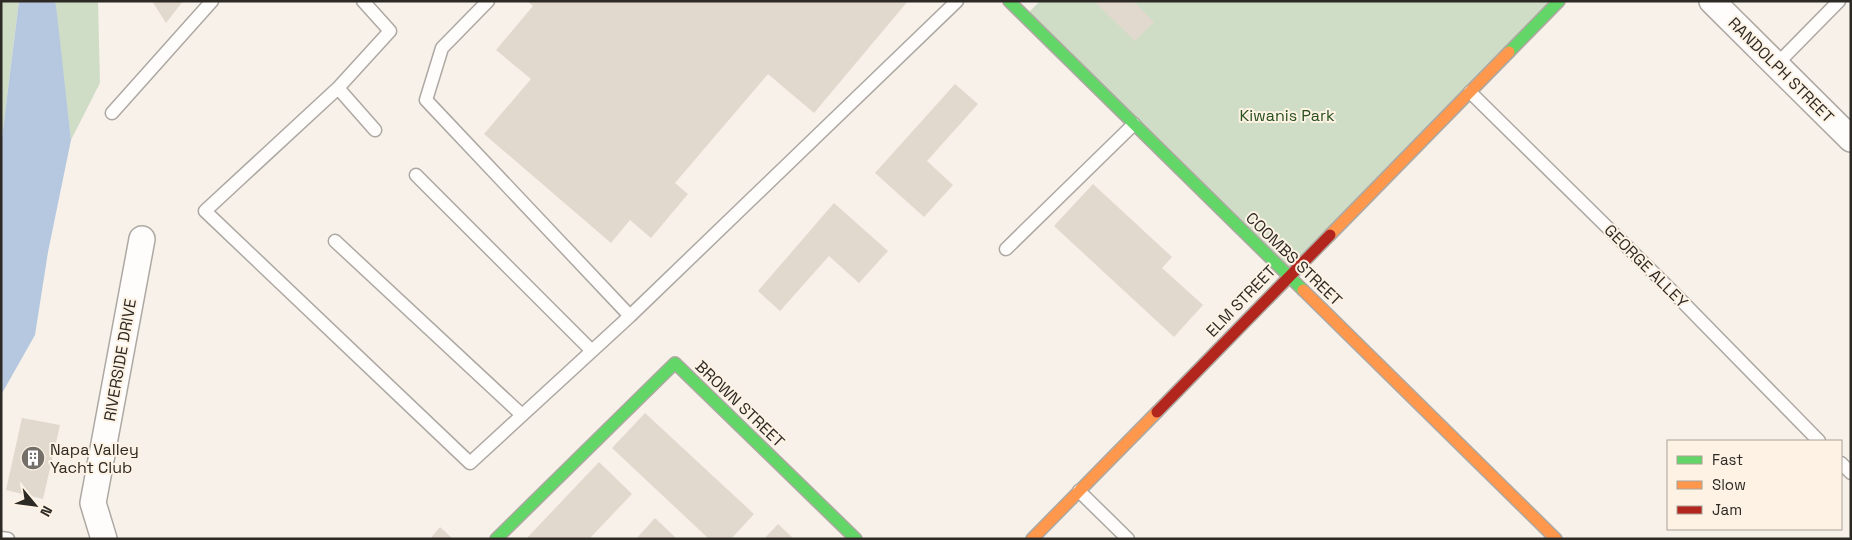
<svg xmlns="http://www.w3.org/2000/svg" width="1852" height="540" font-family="'Space Grotesk',sans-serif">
<rect width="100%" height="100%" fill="#f7f1ea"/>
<path fill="#d0ddc6" d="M 1,1 L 19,1 L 1,145 Z
M 54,1 L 98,1 L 100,83 L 71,140 Z
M 1040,1 L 1559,1 L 1288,276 L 1025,16 Z"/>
<path fill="#b6c8e0" d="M 19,1 L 54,1 L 56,5 L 71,140 L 48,252 L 35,335 L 1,395 L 1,145 Z"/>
<path fill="#e1d9ce" d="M 152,1 L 183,1 L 166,23 Z
M 527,1 L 908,1 L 814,113 L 768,74 L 675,183 L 688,194 L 651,238 L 630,220 L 611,243 L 484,134 L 531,79 L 496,50 L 533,6 Z
M 1094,1 L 1133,1 L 1154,22 L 1135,41 Z
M 955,84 L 978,104 L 927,161 L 953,185 L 924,217 L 875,173 Z
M 1093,184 L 1172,257 L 1162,268 L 1203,305 L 1174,337 L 1054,226 Z
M 834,203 L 888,251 L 859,283 L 829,256 L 780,311 L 758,291 Z
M 645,413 L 754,514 L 731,539 L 709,539 L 612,448 Z
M 22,418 L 60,425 L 43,499 L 6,490 Z
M 599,462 L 632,494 L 589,539 L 526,539 Z
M 655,518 L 677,539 L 636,539 Z
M 778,524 L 794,539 L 764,539 Z
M 440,527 L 453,539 L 430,539 Z"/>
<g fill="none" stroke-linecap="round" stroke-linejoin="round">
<g stroke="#ada8a2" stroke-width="15">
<path id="lane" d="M 488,1 L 442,48 L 426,100 L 630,316
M 1776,65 L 1839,1
M 338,88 L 390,31 L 363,1
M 1470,92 L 1670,289 L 1819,441
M 112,113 L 212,1
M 375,130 L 338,88 L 205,211 L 470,463 L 630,316 L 957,1
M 416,175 L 592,351
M 335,241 L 522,415
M 1006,249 L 1134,124
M 1841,463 L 1851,473
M 1079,491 L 1128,539
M 1,538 L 8,539"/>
</g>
<g stroke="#ada8a2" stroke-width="28">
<path id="street" d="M 1712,1 L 1851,139
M 104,539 L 93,503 L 142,239"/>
</g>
<g stroke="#ada8a2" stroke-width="14">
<path id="fast" d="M 1009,1 L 1303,290
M 1509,52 L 1559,1
M 496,539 L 675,363 L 856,539"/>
</g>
<g stroke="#ada8a2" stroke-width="14">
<path id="slow" d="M 1330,235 L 1509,52
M 1303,290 L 1556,539
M 1032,539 L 1157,412"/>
</g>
<g stroke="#ada8a2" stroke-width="14">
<path id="jam" d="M 1157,412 L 1330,235"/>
</g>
<use href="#lane" stroke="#fefdfc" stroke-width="12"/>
<use href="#street" stroke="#fefdfc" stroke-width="25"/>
<use href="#fast" stroke="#63d668" stroke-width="11"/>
<use href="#slow" stroke="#ff974d" stroke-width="11"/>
<use href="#jam" stroke="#b3261e" stroke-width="11"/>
</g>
<defs>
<g id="building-disc" transform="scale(1.25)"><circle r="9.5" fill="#746f69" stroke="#fdf2e4"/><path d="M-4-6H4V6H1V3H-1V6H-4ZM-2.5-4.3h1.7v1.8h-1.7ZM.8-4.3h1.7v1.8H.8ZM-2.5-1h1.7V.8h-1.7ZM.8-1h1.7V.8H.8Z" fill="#fff"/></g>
</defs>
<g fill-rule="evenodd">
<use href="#building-disc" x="33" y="458"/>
</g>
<g text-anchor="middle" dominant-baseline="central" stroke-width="4" stroke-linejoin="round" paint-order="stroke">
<g font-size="16" fill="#2d2924" stroke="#fdf2e4">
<text transform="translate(1781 70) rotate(45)">RANDOLPH STREET</text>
<text transform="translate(1294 259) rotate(44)">COOMBS STREET</text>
<text transform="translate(1646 266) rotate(45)">GEORGE ALLEY</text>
<text transform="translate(1241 301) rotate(-46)">ELM STREET</text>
<text transform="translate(120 360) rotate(-80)">RIVERSIDE DRIVE</text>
<text transform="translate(740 404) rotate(44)">BROWN STREET</text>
</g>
<g font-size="16" fill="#264f1c" stroke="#fdf2e4">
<text x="1287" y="115">Kiwanis Park</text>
</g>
<g font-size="16" fill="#2d2924" stroke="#fdf2e4" text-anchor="start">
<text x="50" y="449">Napa Valley<tspan x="50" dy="18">Yacht Club</tspan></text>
</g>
</g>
<rect width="1852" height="540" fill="none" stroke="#2d2924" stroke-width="5"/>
<rect x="1667" y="440" width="175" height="90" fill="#fdf2e4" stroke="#aaa297"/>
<rect x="1677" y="456" width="25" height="8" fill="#63d668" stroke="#aaa297"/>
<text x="1712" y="465" font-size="15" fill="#2d2924">Fast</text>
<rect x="1677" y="481" width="25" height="8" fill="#ff974d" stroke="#aaa297"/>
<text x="1712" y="490" font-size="15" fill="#2d2924">Slow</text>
<rect x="1677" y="506" width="25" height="8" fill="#b3261e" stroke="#aaa297"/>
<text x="1712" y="515" font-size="15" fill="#2d2924">Jam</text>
<g transform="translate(35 505) rotate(119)" stroke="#fdf2e4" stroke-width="4" paint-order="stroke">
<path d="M0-4L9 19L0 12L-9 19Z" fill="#2d2924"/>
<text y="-8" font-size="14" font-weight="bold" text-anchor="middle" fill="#2d2924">N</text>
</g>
</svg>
